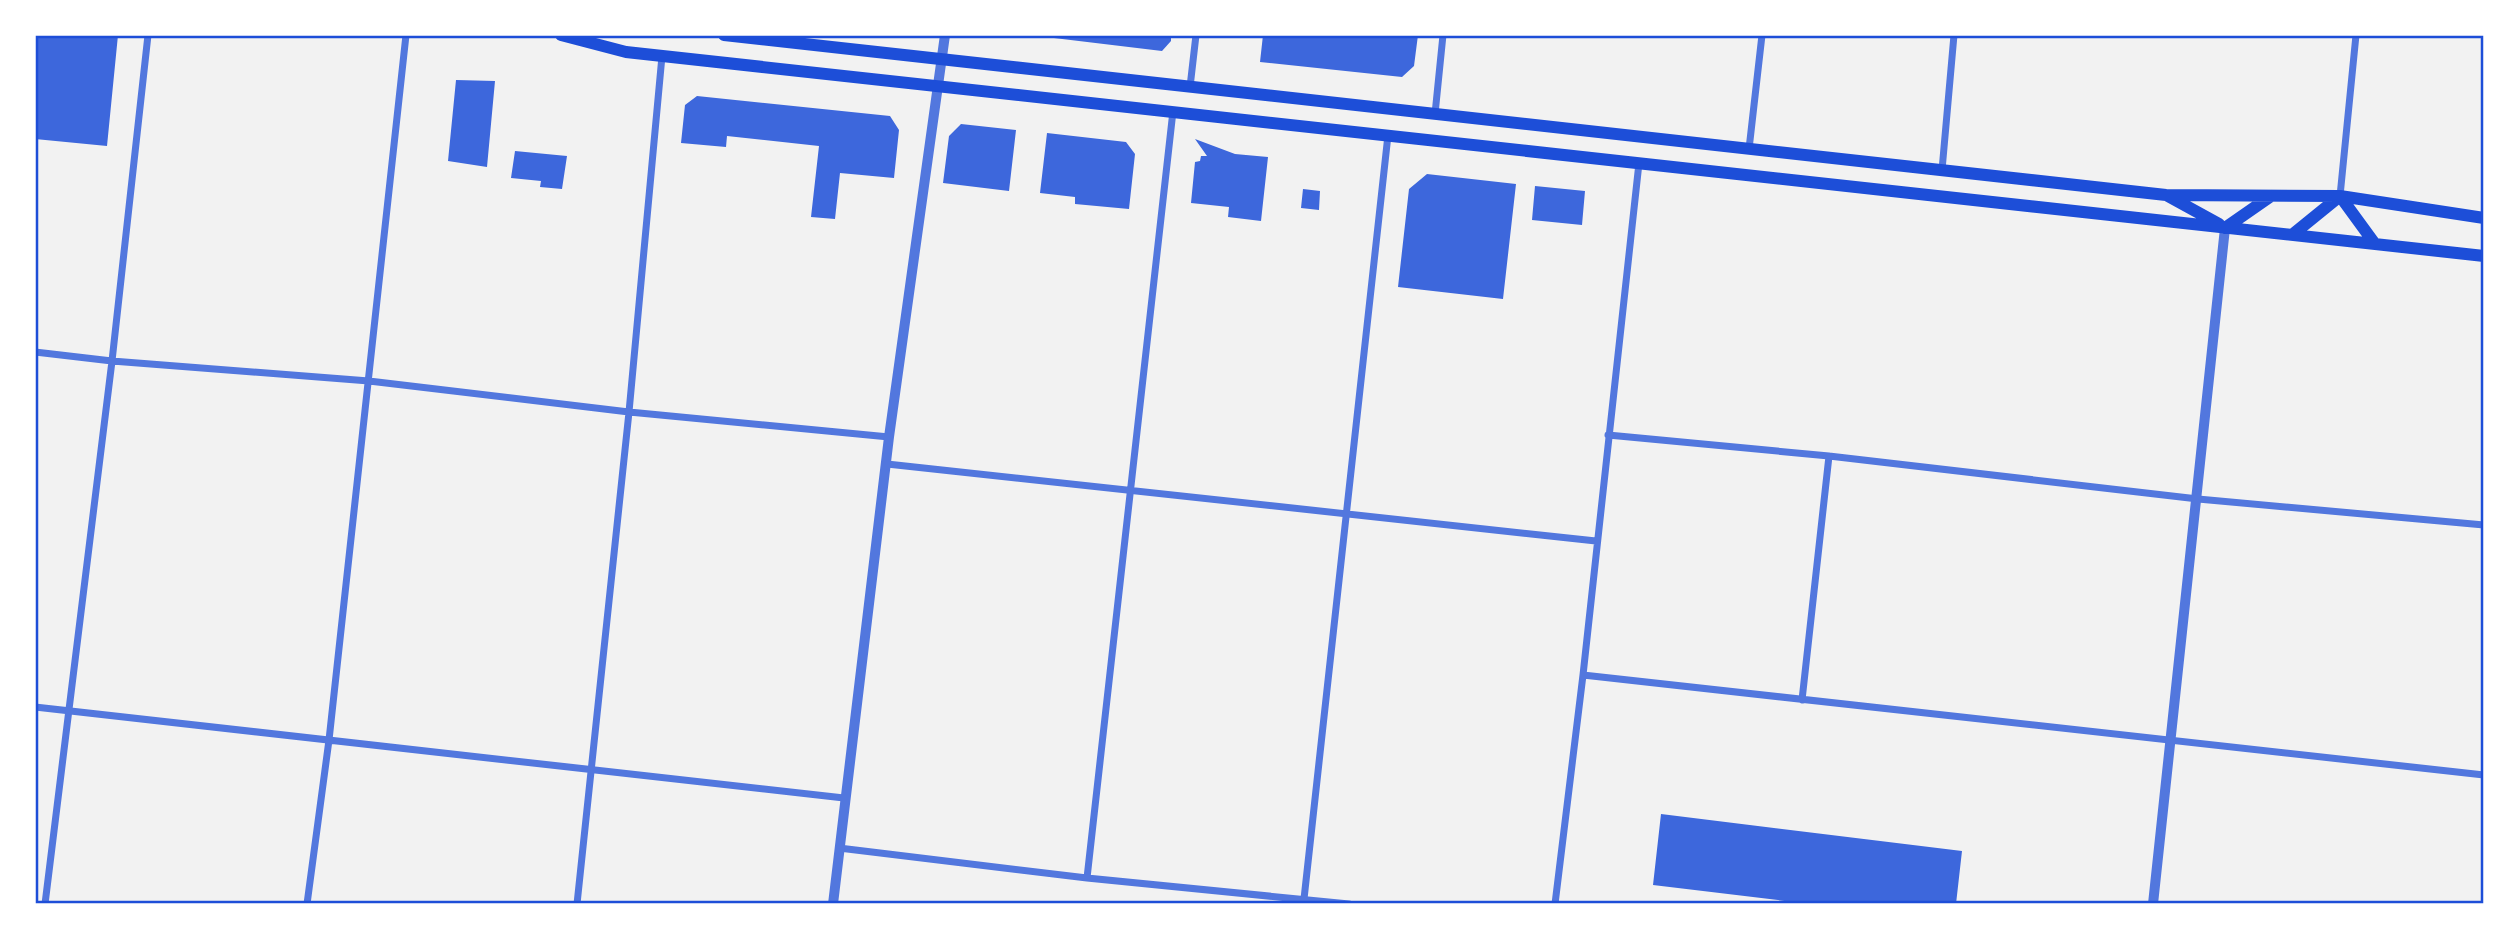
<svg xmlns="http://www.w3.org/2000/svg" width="2519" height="939" font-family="Roboto,sans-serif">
<rect width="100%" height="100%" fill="#f2f2f2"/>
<path fill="#3d67dc" d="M 35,35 L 118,35 L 107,146 L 35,139 Z
M 1029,35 L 1171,35 L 1171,41 L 1162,51 Z
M 1263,35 L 1418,35 L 1414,66 L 1402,77 L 1260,62 Z
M 456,80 L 495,81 L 487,167 L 448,161 Z
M 697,96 L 890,116 L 899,130 L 894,178 L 840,173 L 835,219 L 811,217 L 819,146 L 727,136 L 726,147 L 681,143 L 685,105 Z
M 961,124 L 1016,130 L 1009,191 L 943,183 L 949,136 Z
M 1047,133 L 1126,142 L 1135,154 L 1129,209 L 1075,204 L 1075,197 L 1040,193 Z
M 1195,139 L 1235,154 L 1268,157 L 1261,221 L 1228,217 L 1229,207 L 1191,203 L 1195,162 L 1200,161 L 1201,156 L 1207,156 Z
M 515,151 L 567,156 L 562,189 L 540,187 L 541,181 L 511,178 Z
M 1427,174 L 1516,184 L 1503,299 L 1398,287 L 1409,189 Z
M 1535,186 L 1585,191 L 1582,225 L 1532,220 Z
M 1303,189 L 1320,191 L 1319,210 L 1301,208 Z
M 1661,814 L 1962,851 L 1956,904 L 1810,904 L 1653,885 Z"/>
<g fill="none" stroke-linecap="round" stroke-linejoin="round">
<path stroke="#5277de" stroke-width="7" d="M 1190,87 L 1196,35
M 1435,114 L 1443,35
M 1749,149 L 1762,35
M 1942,170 L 1954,35
M 2340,196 L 2356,35
M 35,352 L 112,361 L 369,381 L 629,412 L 889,437
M 1608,435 L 1829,456 L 2198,499 L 2484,525
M 887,464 L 1596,541
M 1583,675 L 2484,775
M 1802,700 L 1829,456
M 35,707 L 844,798
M 839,848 L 1087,878 L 1349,904
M 1087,878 L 1173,111
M 1304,899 L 1388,135
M 45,904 L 112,361 L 148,35
M 307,904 L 329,740 L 406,35
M 577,904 L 629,412 L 662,56
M 1555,904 L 1583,675 L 1639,163"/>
<path stroke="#5277de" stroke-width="10" d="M 833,904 L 889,437 L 945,35
M 2153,904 L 2225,228"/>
<path stroke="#1d4ed8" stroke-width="12" d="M 561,35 L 626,52 L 2484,256
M 724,35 L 2166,195 L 2340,196 L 2484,218
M 2168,196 L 2219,224
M 2225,228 L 2271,196
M 2292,235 L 2340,196 L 2375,244"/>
</g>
<rect width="2519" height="939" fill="none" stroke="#ffffff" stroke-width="74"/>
<rect x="37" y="37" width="2445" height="865" fill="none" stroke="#1d4ed8" stroke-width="2.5"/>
</svg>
